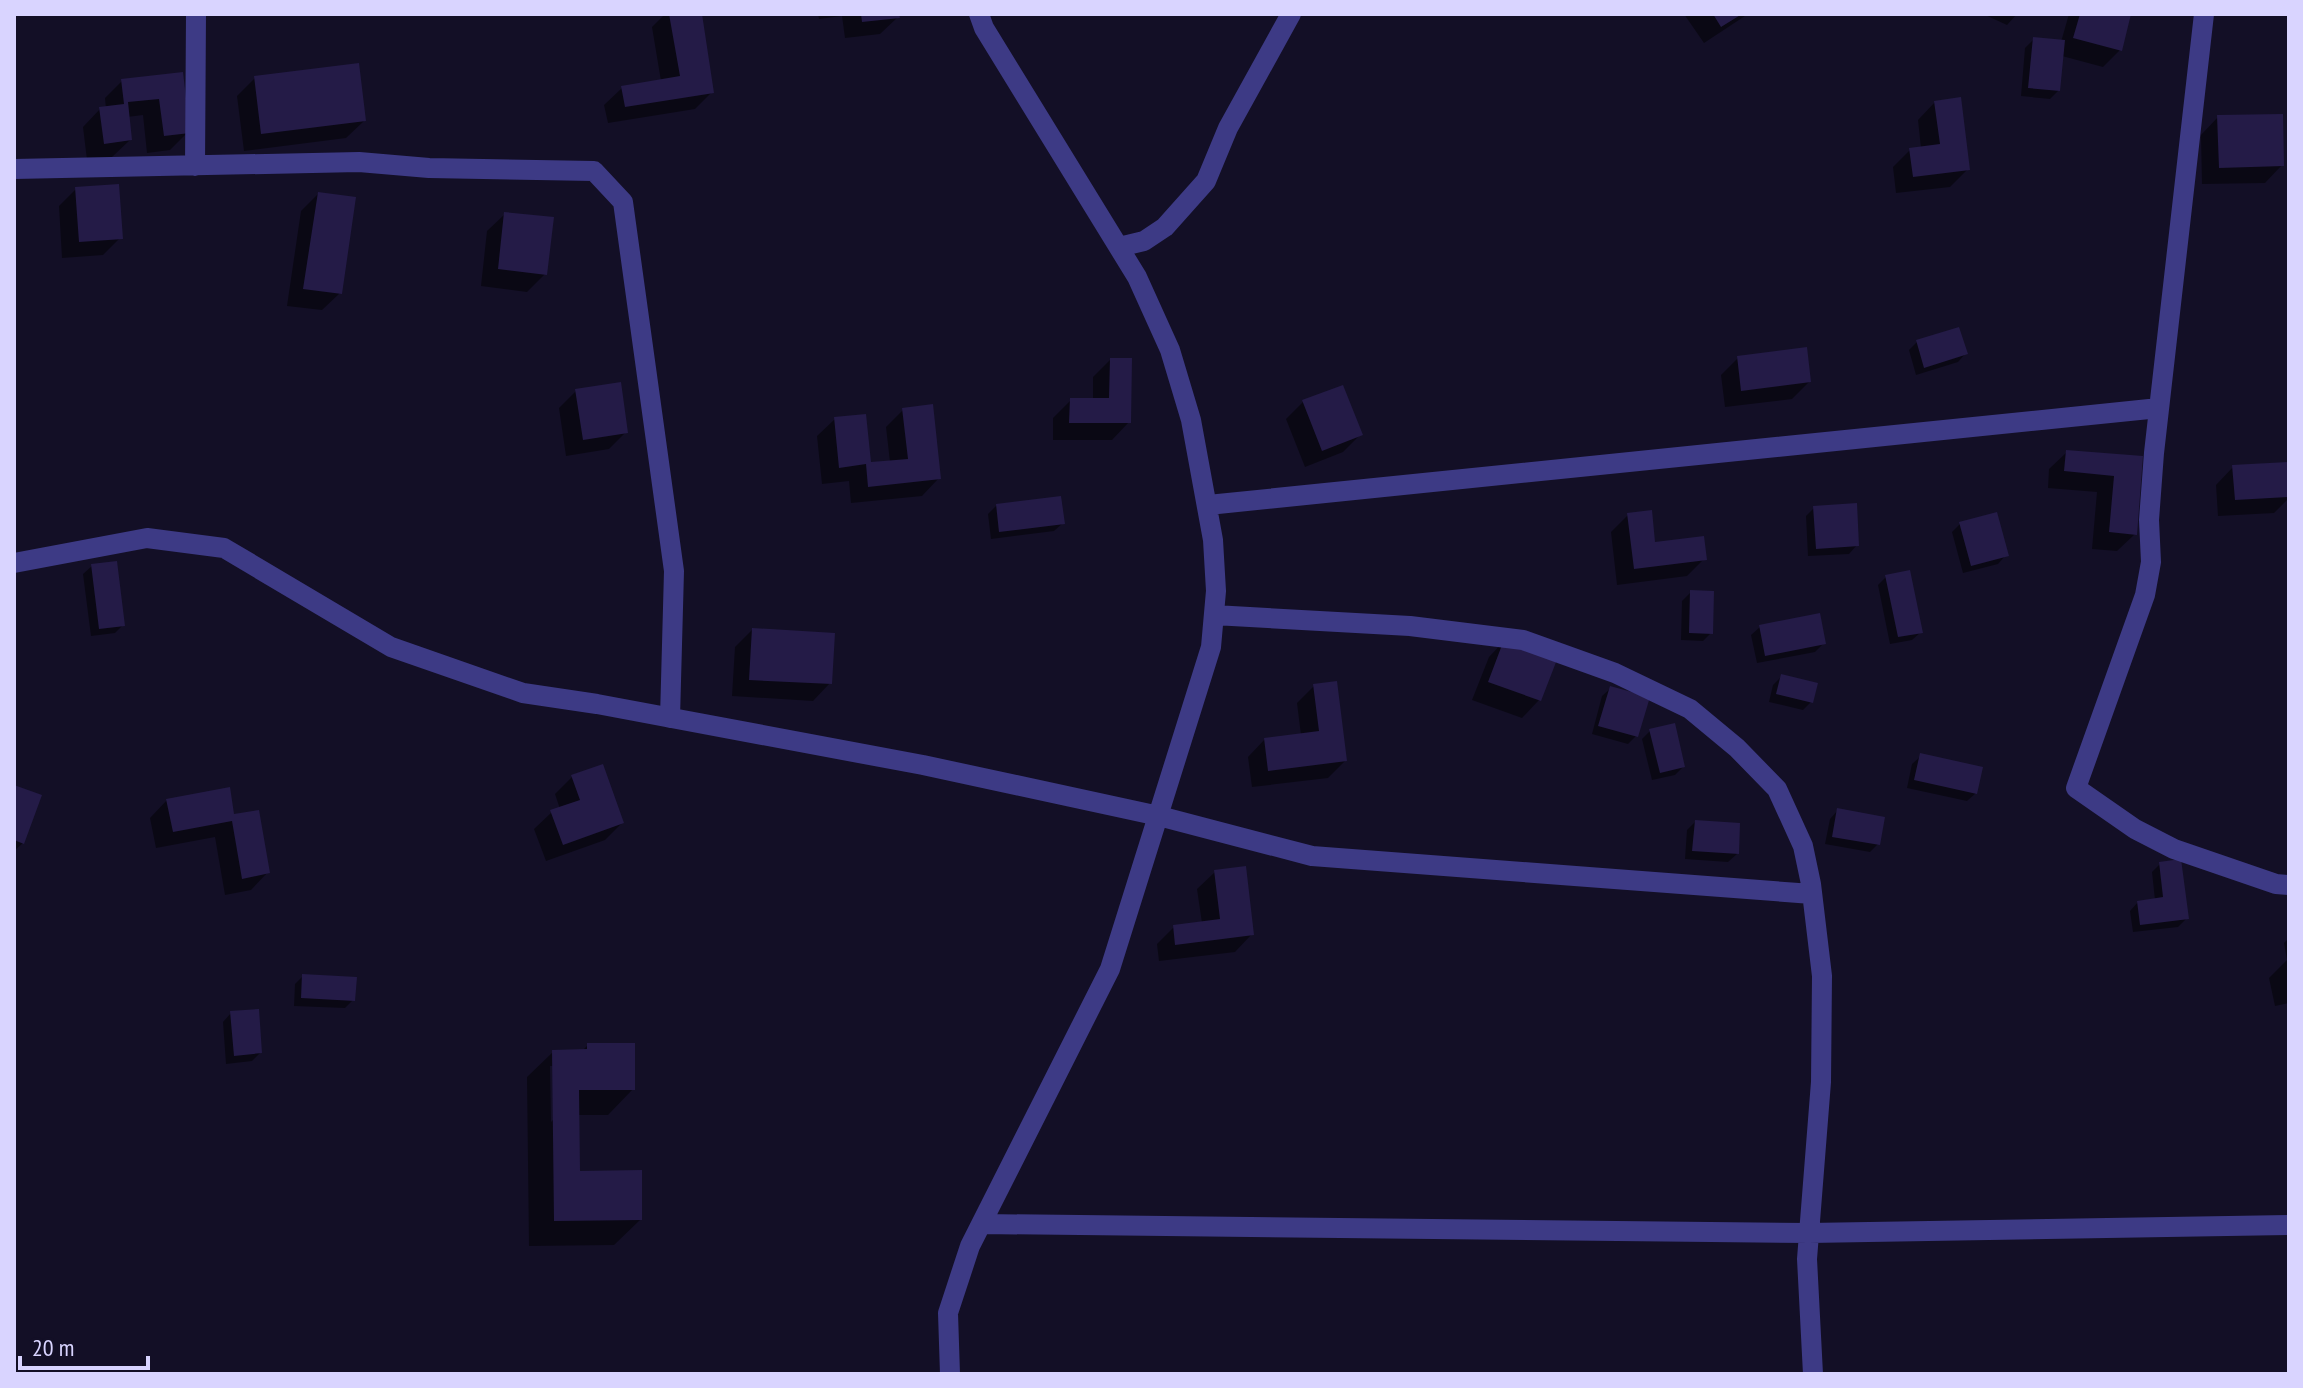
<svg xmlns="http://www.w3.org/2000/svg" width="2303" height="1388" font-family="'PT Sans Narrow',sans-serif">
<rect width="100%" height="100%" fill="#130f26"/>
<path fill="#0007" fill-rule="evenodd" d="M 665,14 L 700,14 L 712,92 L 695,109 L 608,123 L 604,105 L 622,88 L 661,81 L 652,27 Z
M 818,14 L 897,14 L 898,17 L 880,34 L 845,38 L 842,16 L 819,19 Z
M 1684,14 L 1748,14 L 1704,43 Z
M 1983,14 L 2017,14 L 2007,25 Z
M 2069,14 L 2129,14 L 2120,50 L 2103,67 L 2062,56 L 2058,91 L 2050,99 L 2021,96 L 2025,48 L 2034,39 L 2061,42 Z
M 181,74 L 188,132 L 170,150 L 147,153 L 143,115 L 127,117 L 130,140 L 112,157 L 87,160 L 83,127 L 100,109 L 106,109 L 105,98 L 122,81 Z
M 255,78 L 364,121 L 346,138 L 244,151 L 237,96 Z
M 1935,102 L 1968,169 L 1950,187 L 1896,193 L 1893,167 L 1910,150 L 1921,148 L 1918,120 Z
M 2218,117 L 2282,165 L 2265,183 L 2202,184 L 2201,135 Z
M 76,189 L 120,238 L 103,255 L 62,258 L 59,206 Z
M 318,194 L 340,293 L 322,310 L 287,306 L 301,211 Z
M 505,214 L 545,274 L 527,292 L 481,286 L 487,231 Z
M 1917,342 L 1966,353 L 1958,362 L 1916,375 L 1909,350 Z
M 1738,358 L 1809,382 L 1792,399 L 1725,407 L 1721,375 Z
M 1110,360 L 1129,422 L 1112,440 L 1053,440 L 1053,418 L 1071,400 L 1093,400 L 1093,377 Z
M 576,391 L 626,432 L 609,449 L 566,456 L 559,408 Z
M 1303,402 L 1360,435 L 1343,452 L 1305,467 L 1286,419 Z
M 903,410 L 939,478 L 922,496 L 851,503 L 849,481 L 822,484 L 817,436 L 835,419 L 869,465 L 890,462 L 886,427 Z
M 2067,452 L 2141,458 L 2135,534 L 2117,551 L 2092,549 L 2097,492 L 2048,488 L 2049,469 Z
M 2289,464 L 2289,498 L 2274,513 L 2218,516 L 2216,485 L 2233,467 Z
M 996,506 L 1063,523 L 1054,531 L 991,539 L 988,514 Z
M 1814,508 L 1857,545 L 1849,554 L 1808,556 L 1806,516 Z
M 1628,515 L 1654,544 L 1704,559 L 1687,576 L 1617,585 L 1611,532 Z
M 1960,524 L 2006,555 L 1998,564 L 1963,573 L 1952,532 Z
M 92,566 L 123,625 L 115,633 L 91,636 L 83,574 Z
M 1886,577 L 1921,632 L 1912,640 L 1890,644 L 1878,585 Z
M 1691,592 L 1711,633 L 1703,641 L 1681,640 L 1682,601 Z
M 1760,627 L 1823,644 L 1815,652 L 1757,663 L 1751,635 Z
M 752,630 L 830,683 L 813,701 L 732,696 L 735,647 Z
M 1506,639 L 1539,700 L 1522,718 L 1472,700 L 1489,657 Z
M 1782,676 L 1811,702 L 1803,710 L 1769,702 L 1773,685 Z
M 1314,686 L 1345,761 L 1328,778 L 1252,787 L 1248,757 L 1265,739 L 1301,735 L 1297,703 Z
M 1611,688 L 1636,736 L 1628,744 L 1592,734 L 1602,696 Z
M 1650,731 L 1683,767 L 1675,775 L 1652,780 L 1642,739 Z
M 1921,756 L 1976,793 L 1967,801 L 1907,788 L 1912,764 Z
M 572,777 L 622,823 L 605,840 L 546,861 L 534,829 L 552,812 L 560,809 L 555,794 Z
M 14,787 L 23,843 L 14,851 Z
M 167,800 L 233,817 L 268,872 L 251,890 L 225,895 L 215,837 L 156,848 L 150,818 Z
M 1838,810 L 1878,844 L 1870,852 L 1825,844 L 1830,819 Z
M 1695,822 L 1737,854 L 1728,862 L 1685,859 L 1687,830 Z
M 2160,864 L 2187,918 L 2178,927 L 2133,932 L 2130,911 L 2138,902 L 2155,900 L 2152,872 Z
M 1215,872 L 1252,934 L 1235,952 L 1159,961 L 1157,944 L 1174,927 L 1202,923 L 1197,889 Z
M 2289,938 L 2289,1003 L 2275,1006 L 2269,978 L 2287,960 L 2284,943 Z
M 303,976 L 353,1000 L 345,1008 L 294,1006 L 295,984 Z
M 231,1013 L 260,1053 L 252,1061 L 226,1064 L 223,1022 Z
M 588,1045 L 633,1089 L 608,1115 L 577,1115 L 578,1173 L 640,1220 L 614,1245 L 529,1246 L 527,1077 L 553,1052 L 582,1051 ZM 550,1066 L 554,1066 L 555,1118 L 551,1122 Z"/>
<path fill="#241b47" d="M 669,14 L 702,14 L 714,93 L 625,107 L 621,86 L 680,76 Z
M 861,14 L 899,14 L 900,18 L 862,22 Z
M 1713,14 L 1742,14 L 1721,27 Z
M 2080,14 L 2131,14 L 2122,51 L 2073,38 Z
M 2033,37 L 2065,40 L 2060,91 L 2028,88 Z
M 359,63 L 366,121 L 261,134 L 254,76 Z
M 183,72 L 190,133 L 164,136 L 159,99 L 128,102 L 132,140 L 104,144 L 99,107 L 124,104 L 121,79 Z
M 1961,97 L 1970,170 L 1913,177 L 1909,148 L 1940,144 L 1934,101 Z
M 2283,114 L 2284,166 L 2219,168 L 2217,115 Z
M 119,184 L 123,239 L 79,242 L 75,187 Z
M 318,192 L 356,197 L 342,294 L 303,289 Z
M 504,212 L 554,217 L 547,275 L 498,269 Z
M 1959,327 L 1968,354 L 1924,368 L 1916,340 Z
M 1807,347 L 1811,382 L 1741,391 L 1737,356 Z
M 1110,358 L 1132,358 L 1131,423 L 1069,423 L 1070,398 L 1109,398 Z
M 621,382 L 628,433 L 583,440 L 575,389 Z
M 1343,385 L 1363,435 L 1322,451 L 1302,400 Z
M 933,404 L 941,479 L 868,487 L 866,464 L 839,468 L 834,417 L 866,414 L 871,462 L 908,459 L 902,408 Z
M 2066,450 L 2143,456 L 2137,535 L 2109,532 L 2114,476 L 2064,471 Z
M 2289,462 L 2289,497 L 2235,500 L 2232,465 Z
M 1061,496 L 1065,524 L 999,532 L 996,504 Z
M 1857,503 L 1859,546 L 1816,549 L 1813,506 Z
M 1652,510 L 1655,542 L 1704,536 L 1707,560 L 1634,569 L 1627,513 Z
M 1997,512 L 2009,556 L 1971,566 L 1959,522 Z
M 117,561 L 125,626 L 99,629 L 91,564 Z
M 1910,570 L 1923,633 L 1898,637 L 1885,575 Z
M 1690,590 L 1714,591 L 1713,634 L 1689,633 Z
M 1820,613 L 1826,644 L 1765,656 L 1759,625 Z
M 752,628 L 835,633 L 832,684 L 749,680 Z
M 1505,637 L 1558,657 L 1541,701 L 1488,682 Z
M 1781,674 L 1818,683 L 1813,703 L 1776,694 Z
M 1337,681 L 1347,761 L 1268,771 L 1264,738 L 1319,731 L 1313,684 Z
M 1610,686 L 1650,697 L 1638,737 L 1598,726 Z
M 1675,723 L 1685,767 L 1660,773 L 1649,729 Z
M 1920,753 L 1983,767 L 1977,794 L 1914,780 Z
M 603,764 L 624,823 L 563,845 L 550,810 L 580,800 L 571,775 Z
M 14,785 L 42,795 L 24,844 L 14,840 Z
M 230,787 L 234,814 L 259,810 L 270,873 L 242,879 L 232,821 L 173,832 L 166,799 Z
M 1837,808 L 1885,817 L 1880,845 L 1832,837 Z
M 1695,820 L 1740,823 L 1739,854 L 1692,851 Z
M 2181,859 L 2189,919 L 2140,925 L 2137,901 L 2163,897 L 2159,862 Z
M 1246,866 L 1254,935 L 1175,945 L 1173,925 L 1220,919 L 1214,870 Z
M 302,974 L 357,977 L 355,1001 L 301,998 Z
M 259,1009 L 262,1053 L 234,1056 L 230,1011 Z
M 587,1043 L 635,1043 L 635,1090 L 579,1090 L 580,1171 L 642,1170 L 642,1220 L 554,1221 L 552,1050 L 587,1049 Z"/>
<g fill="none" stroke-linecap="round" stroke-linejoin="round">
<path stroke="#3d3a85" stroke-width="20" d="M 2204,14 L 2154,453 L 2149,520 L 2151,562 L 2145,595 L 2076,788 L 2135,829 L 2174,849 L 2276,884 L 2289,885
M 195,166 L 196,14
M 14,169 L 359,162 L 429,168 L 594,171 L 623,202 L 674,571 L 670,718
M 1119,247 L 1144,241 L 1165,227 L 1206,181 L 1228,128 L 1291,14
M 1208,505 L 2159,408
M 14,563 L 147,538 L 224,548 L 391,647 L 523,693 L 597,704 L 923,765 L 1159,816 L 1312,856 L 1812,894
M 1214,615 L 1410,626 L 1523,640 L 1615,673 L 1690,709 L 1737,748 L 1777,789 L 1803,846 L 1811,884 L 1822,976 L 1821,1082 L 1807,1259 L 1813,1374
M 982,1224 L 1809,1233 L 2289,1225
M 950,1374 L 948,1313 L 970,1246 L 1110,969 L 1211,647 L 1216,591 L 1213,540 L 1191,420 L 1170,350 L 1137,277 L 984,28 L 979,14"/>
</g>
<rect width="2303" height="1388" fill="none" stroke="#d9d4ff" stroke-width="32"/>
<path d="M20 1356v12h128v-12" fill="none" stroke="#d9d4ff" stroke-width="4"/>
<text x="32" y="1356" font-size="24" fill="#d9d4ff" stroke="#130f26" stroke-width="6" paint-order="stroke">20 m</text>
</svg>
